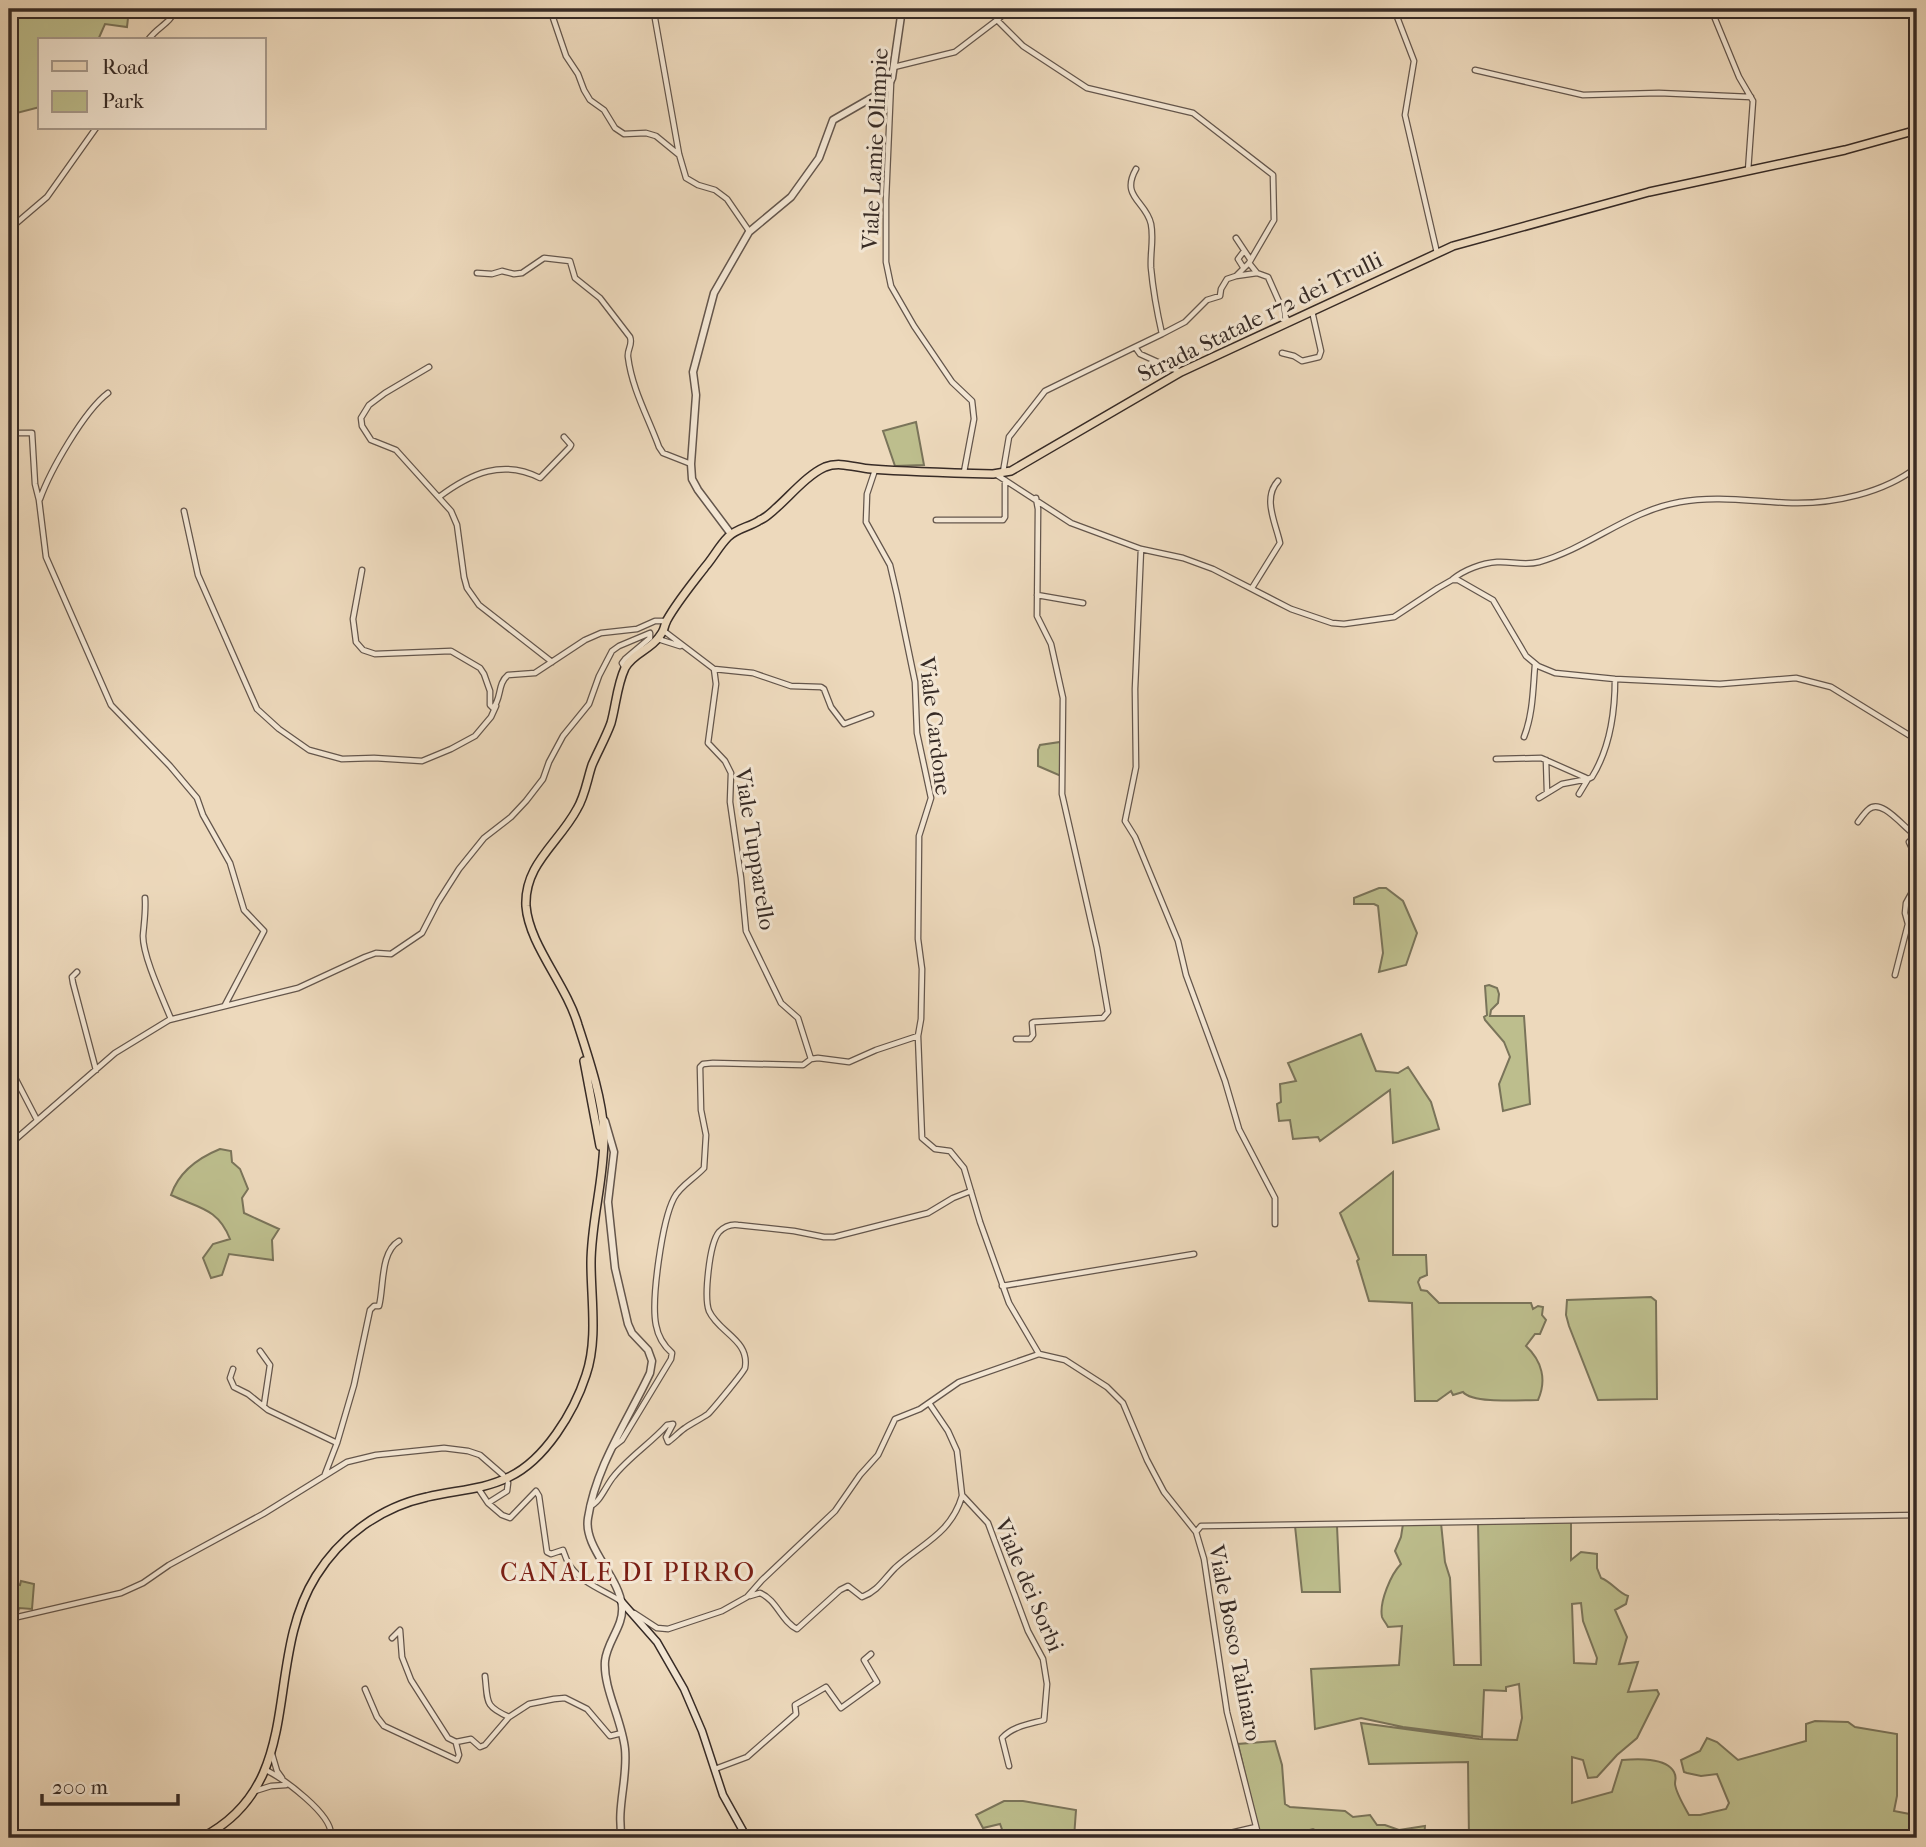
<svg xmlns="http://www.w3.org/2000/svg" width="1926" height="1847" font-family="'IM FELL French Canon',serif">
<rect width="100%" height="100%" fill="#edd9bc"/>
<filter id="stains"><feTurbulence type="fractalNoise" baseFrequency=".00286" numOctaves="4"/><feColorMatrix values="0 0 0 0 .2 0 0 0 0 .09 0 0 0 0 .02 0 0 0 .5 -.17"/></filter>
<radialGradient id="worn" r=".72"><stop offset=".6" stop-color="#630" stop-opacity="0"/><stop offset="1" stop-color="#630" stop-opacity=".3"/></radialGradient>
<path fill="#bdbe8d" stroke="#7a745a" stroke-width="2" fill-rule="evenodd" d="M 11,9 L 29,9 L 43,17 L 61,18 L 83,9 L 129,9 L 127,27 L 105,24 L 98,40 L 40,40 L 40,107 L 9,115 L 9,10 Z
M 916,422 L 924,465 L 895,466 L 883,431 Z
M 1060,742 L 1061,776 L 1038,766 L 1038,750 L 1040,745 Z
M 1379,888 L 1386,888 L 1403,901 L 1417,933 L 1406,965 L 1379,972 L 1383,953 L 1378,906 L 1374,904 L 1354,904 L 1354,898 Z
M 1489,985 L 1497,988 L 1499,994 L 1498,1003 L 1491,1010 L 1490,1016 L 1524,1016 L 1530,1104 L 1503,1111 L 1499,1084 L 1510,1057 L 1504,1042 L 1485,1020 L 1484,1017 L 1487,1015 L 1485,986 Z
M 1361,1034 L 1376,1071 L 1398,1073 L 1408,1067 L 1431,1102 L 1439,1129 L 1393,1143 L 1390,1090 L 1320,1141 L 1318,1137 L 1293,1139 L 1290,1120 L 1279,1121 L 1277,1104 L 1281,1102 L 1280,1084 L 1296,1081 L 1288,1063 Z
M 220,1149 L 231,1151 L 232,1162 L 240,1169 L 248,1189 L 242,1198 L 244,1213 L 279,1229 L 272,1240 L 273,1260 L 229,1254 L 222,1275 L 211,1278 L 203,1258 L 213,1244 L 230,1239 C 218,1208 198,1208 171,1195 C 179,1171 198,1158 220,1149 Z
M 1393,1172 L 1393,1255 L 1426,1255 L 1427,1275 L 1420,1278 L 1418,1282 L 1421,1290 L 1427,1291 L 1439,1303 L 1531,1303 L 1533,1309 L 1538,1306 L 1543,1307 L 1542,1315 L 1546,1320 L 1540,1334 L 1535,1334 L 1526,1346 C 1542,1361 1547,1380 1538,1400 C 1521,1400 1473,1404 1463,1392 L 1453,1395 L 1451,1391 L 1437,1401 L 1415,1401 L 1412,1303 L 1369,1301 L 1357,1261 L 1359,1259 L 1340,1213 Z
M 1651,1297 L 1656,1301 L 1657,1399 L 1598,1400 L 1569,1326 L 1566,1315 L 1567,1300 Z
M 1571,1521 L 1571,1560 L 1581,1552 L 1597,1554 L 1597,1568 L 1601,1578 C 1612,1582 1618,1593 1628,1596 L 1626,1604 L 1615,1610 L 1627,1637 L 1619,1664 L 1638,1662 L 1628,1692 L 1657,1690 L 1659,1694 L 1637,1738 L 1617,1755 L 1597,1777 L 1588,1778 L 1583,1760 L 1572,1757 L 1572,1803 L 1612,1792 L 1622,1760 C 1636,1759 1666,1757 1674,1772 C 1677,1778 1675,1778 1675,1784 C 1676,1793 1684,1806 1689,1815 L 1700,1815 L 1726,1809 L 1729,1803 L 1717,1774 L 1701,1776 L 1687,1773 L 1684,1772 L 1681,1760 L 1700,1751 L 1707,1738 L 1717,1742 L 1738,1760 L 1806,1741 L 1806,1724 L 1815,1721 L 1848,1722 L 1855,1727 L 1897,1734 L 1897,1796 L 1894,1811 L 1915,1815 L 1917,1807 L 1917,1838 L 1469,1838 L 1468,1762 L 1369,1764 L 1361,1723 L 1479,1739 L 1517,1740 L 1522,1718 L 1519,1684 L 1506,1687 L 1506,1691 L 1484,1690 L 1482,1737 L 1403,1727 L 1361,1718 L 1315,1729 L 1311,1669 L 1399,1665 L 1402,1626 L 1388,1627 C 1386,1623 1383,1620 1382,1617 C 1379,1602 1391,1574 1401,1564 L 1395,1551 L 1401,1537 L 1403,1524 L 1441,1523 L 1445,1562 L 1450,1578 L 1454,1665 L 1481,1665 L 1478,1523 ZM 1581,1603 L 1583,1621 L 1597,1658 L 1596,1664 L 1574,1663 L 1572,1604 Z
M 1295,1526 L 1337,1526 L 1340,1592 L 1302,1592 Z
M 21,1581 L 34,1584 L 32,1609 L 19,1608 L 18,1612 L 9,1612 L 9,1583 L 20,1585 Z
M 1275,1741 L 1282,1765 L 1285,1804 L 1290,1807 L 1345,1811 L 1353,1817 L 1370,1815 L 1377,1825 L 1385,1825 L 1399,1830 L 1425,1826 L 1424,1838 L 1331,1838 L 1313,1829 L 1298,1833 L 1267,1835 L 1267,1838 L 1260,1838 L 1238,1744 Z
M 1004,1801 L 1023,1801 L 1076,1810 L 1074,1838 L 1022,1838 L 1022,1831 L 1003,1832 L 1000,1824 L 983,1828 L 976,1815 Z"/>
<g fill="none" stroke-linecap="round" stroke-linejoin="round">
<g stroke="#64564c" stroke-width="7">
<path id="minor" d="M 550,9 L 566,56 L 578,74 L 584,90 L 590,100 L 604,110 L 615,128 L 624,134 L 646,133 L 656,136 L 678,154
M 651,9 L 654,13 L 679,154 L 686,178 L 698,185 L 715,190 L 727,199 L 749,231
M 1394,9 L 1414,61 L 1405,115 L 1437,253
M 1711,9 L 1739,77 L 1753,101 L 1748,171
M 997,20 L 1010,9
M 148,40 C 158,26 169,25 176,9
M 894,67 L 955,52 L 997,20 L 1023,46 L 1087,88 L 1193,113 L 1273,175 L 1274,220 L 1249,263 L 1257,273 L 1268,277 L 1288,322
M 1475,70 L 1583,95 L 1659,93 L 1751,97
M 891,83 L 886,200 L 886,262 L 891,286 L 914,326 L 952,382 L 972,401 L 974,419 L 964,472
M 13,226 L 47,197 L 96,128
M 1236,238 L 1250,259
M 1249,263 L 1236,276 L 1257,273
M 1243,267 L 1238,259 L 1244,251
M 477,273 L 492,274 L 502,271 L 514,274 L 522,273 L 544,258 L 570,261 L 575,278 L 600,298 L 630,337 C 633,345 627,349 628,357 C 632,389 648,417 659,447 L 663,453 L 691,464
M 1162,334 L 1185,322 L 1207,300 L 1220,296 L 1221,289 L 1227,279 L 1236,276
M 1135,347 L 1162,334 C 1157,312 1153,290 1151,268 C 1150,253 1154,239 1151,224 C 1146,201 1120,197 1136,169
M 1282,353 L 1294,356 L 1302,361 L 1319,357 L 1321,351 L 1312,311
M 429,367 L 385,393 L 369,405 L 361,418 L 362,426 L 371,440 L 396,450 L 451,511 L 457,525 L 464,577 L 467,588 L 479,605 L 552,662
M 9,433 L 32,433 L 35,484 L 39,500 L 46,557 L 111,705 L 170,766 L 197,798 L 203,815 L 230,863 L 244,910 L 264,931 L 225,1005
M 875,470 L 867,494 L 866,522 L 890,565 L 897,595 L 915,682 L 917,733 L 931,798 L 919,836 L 918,939 L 922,969 L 921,1019 L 918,1036 L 922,1138 L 935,1149 L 950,1151 L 964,1168 L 980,1222 L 1009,1303 L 1039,1354
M 1003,472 L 1009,437 L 1045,391 L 1135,347 L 1140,354 L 1180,372
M 997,475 L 1071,523 L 1141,549 L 1183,558 L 1213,569 L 1291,609 L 1332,623 L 1344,624 L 1394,617 L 1438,588 L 1452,580 L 1458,580 L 1493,600 L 1526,656 L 1538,666 L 1555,673 L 1615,679 L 1720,684 L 1796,678 L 1831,687 L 1917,740
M 439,497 C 471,473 503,459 540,478 L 570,447 L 571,445 L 564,437
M 40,499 C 50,471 84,411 108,393
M 184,511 L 198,575 L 257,709 L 279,729 L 309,750 L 342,759 L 374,758 L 422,761 L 451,749 L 475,736 L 491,717 L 496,706
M 936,520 L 1003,520 L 1005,517 L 1005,480
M 1141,549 L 1135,689 L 1136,767 L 1125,821 L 1135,837 L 1178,941 L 1186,975 L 1225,1081 L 1239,1129 L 1275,1198 L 1275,1224
M 362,570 L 353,619 L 356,642 L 363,650 L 375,654 L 451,651 L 480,668 L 484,674 L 490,691 L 490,705 L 493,708 C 502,698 497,684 508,675 L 535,673 L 585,640 L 601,633 L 637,629 L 655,621 L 666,621
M 1453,579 C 1464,570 1482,563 1497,562 C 1511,561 1524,566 1539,562 C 1589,548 1628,511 1680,502 C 1717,495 1755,502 1792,503 C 1833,504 1884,493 1917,467
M 1252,588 L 1280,543 C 1276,524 1262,498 1278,481
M 1037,595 L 1083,603
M 664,631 L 714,669 L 716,684 L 708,743 L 725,761 L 731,773 L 730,802 L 741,878 L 746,931 L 781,1003 L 798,1018 L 811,1059
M 658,639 L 680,646
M 714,669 L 753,673 L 791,686 L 821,687 L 824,689 L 831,707 L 844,724 L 871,714
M 1524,737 C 1533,714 1533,689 1535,665
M 1496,759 L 1541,758 L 1584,777 L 1588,779 L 1592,777 C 1610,748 1615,712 1615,679
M 1546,760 L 1547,792
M 1539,798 L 1562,784 L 1588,779 L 1579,794
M 1858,822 C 1861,818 1865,812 1869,809 C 1882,798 1904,828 1915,835
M 1917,835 L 1909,842 L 1917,859
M 145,898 C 146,911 144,923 143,936 C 143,957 163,999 171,1019
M 1908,924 L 1917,928
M 77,972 L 72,977 L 73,983 L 96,1070
M 1895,975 L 1908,924 L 1905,913 L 1906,903 L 1917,883
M 1016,1039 L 1030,1039 L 1033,1035 L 1032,1023 L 1034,1022 L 1103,1018 L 1108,1012 L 1097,948 L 1062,794 L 1063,698 L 1051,644 L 1037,616 L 1038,509 L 1036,498
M 9,1066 L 37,1120
M 9,1145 L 115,1053 L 169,1020 L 298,988 L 365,957 L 376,953 L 391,954 L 422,933 L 438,902 L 459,869 L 484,838 L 511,817 L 526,801 L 543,779 L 549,762 L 563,736 L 589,704 L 599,676 L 612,651 L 619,646 L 650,633 L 650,638 L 625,659 L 622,663 L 625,668
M 1002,1286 L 1194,1254
M 260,1351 L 270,1365 L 264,1405
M 1039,1354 L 1065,1360 L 1107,1387 L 1123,1403 L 1147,1460 L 1164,1492 L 1196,1532 L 1204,1559 L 1227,1712 L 1259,1838
M 233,1369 L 230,1378 L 234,1387 L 248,1394 L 268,1410 L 337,1443
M 929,1403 L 948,1431 L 957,1451 L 962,1495 L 988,1523 L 1028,1631 L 1043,1659 L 1047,1684 L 1044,1720 C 1030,1724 1013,1726 1002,1738 L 1009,1766
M 613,1447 L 622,1440 L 671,1359 L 672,1353 C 664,1346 658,1336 656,1325 C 651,1300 662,1221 674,1198 C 680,1186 695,1178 704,1168 L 706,1135 L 701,1110 L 700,1067 L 703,1064 L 713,1063 L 803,1065 L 811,1059 L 818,1058 L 849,1062 L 876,1050 L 918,1036
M 325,1474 L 337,1443 L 354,1385 L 370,1310 L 374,1306 L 379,1306 C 384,1287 380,1252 399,1241
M 478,1488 L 488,1503 L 507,1491 L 508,1483
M 488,1503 L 502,1515 L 510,1518 L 536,1491 L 539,1496 L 547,1552 L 551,1554 L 563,1550 C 565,1555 567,1562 570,1566 C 582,1583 603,1590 619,1600
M 590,1506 C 600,1503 606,1485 614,1476 C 629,1457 651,1443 667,1425 L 673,1424 L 666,1437 L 668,1442 C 674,1438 679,1432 685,1428 C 692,1423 701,1419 708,1414 C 713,1409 743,1373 745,1368 C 750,1340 719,1333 709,1311 C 704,1298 709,1244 719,1232 C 724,1227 731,1224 738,1225 L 794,1231 L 824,1237 L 834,1237 L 928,1213 L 953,1198 L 971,1191
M 1196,1532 L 1201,1526 L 1917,1515
M 750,1596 L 760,1593 C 777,1600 781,1621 797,1629 L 840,1590 L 848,1586 L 862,1597 C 878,1591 884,1579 895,1568 C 921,1544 951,1534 962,1496
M 634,1613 L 657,1628 L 668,1629 L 722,1611 L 747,1597 L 762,1580 L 835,1511 L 860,1475 L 878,1455 L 895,1419 L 920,1409 L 959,1382 L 1039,1354
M 9,1619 L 121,1593 L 143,1583 L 169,1565 L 263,1514 L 347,1462 L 376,1455 L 444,1448 L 468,1451 L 480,1455 L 503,1475
M 392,1638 L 400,1630 L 402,1657 L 411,1680 L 448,1738 L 456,1742 L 471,1739 L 480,1747 L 485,1745 L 509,1717 L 529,1704 L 554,1699 L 565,1698 L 587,1709 L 610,1736 L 622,1733
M 485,1676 C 488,1702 484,1706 509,1717
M 365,1689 L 377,1717 L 384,1726 L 457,1760 L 459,1755 L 456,1743
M 272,1754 L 277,1771 L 282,1778
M 715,1769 L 747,1757 L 796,1714 L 795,1705 L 826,1687 L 841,1708 L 877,1682 L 864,1660 L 871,1654
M 266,1770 C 284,1779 332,1814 331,1835 L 327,1838
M 255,1791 L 271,1786 L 286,1785
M 1127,1838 L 1130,1838
M 1209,1838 L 1256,1827"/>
</g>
<g stroke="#64564c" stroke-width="9">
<path id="tertiary" d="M 731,534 L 698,490 L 692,479 L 691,464 L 696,395 L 693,372 L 714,293 L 749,232 L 791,197 L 819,158 L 833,120 L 887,89 L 892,78 L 902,9
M 605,1121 L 614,1152 L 608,1202 L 615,1268 L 628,1324 L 632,1333 L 648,1350 L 652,1361 L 650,1373 C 628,1420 596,1466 588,1518 C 583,1547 619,1576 622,1606 C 624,1626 607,1641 605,1661 C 603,1688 622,1720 625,1749 C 628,1779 616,1808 622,1838"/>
</g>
<g stroke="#372b26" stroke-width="9">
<path id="secondary" d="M 621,1601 L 657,1642 L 684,1689 L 702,1731 L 723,1795 L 747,1838"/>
</g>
<g stroke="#372b26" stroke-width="10">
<path id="primary" d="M 584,1061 L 600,1146
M 201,1838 C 309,1783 261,1664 316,1576 C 341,1536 381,1507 427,1497 C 455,1490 483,1490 509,1477 C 545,1460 574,1412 586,1375 C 598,1340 591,1299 591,1263 C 591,1220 605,1177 604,1133 C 602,1097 589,1059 578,1025 C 566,984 529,945 526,906 C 524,864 559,843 577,809 C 585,796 587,780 592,765 C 598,751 606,737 611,723 C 616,705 617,685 625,668 C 633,653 650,650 659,637 C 666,628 662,631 667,620 C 677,602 692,584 705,567 C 713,558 719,546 728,537 C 737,528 750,527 760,520 C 764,519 773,511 775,509 C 790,496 807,475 825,467 C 840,461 856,468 871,469 C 911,472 952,473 993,474 L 1011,471 L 1181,372 L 1453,246 L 1649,192 L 1845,150 L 1917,130"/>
</g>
<use href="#minor" stroke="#f3e6d3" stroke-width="4.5"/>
<use href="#tertiary" stroke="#f3e6d3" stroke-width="6"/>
<use href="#secondary" stroke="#f3e6d3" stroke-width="6"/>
<use href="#primary" stroke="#edd9bc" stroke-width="7"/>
</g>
<g text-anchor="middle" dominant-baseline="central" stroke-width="6" stroke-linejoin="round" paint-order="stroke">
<g font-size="23" fill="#372b26" stroke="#f3e6d3">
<text transform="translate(875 149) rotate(-87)">Viale Lamie Olimpie</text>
<text transform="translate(1260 317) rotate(-26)">Strada Statale 172 dei Trulli</text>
<text transform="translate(935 726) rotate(83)">Viale Cardone</text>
<text transform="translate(755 849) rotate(81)">Viale Tupparello</text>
<text transform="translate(1029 1585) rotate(67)">Viale dei Sorbi</text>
<text transform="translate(1235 1643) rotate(79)">Viale Bosco Talinaro</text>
</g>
<g font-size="26" letter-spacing="2" fill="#7a1f14" stroke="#f3e6d3">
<text x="628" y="1572">CANALE DI PIRRO</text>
</g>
</g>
<rect width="1926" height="1847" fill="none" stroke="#edd9bc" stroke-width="35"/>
<rect x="10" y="10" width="1905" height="1826" fill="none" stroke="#372b26" stroke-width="3.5"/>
<rect x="18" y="18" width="1891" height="1812" fill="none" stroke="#372b26" stroke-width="2"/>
<rect x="38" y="38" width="228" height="91" fill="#f3e6d3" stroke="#a89b8e" stroke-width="2"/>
<rect x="52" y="61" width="35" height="10" fill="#edd9bc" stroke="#a89b8e" stroke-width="2"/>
<text x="102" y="74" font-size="21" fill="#372b26">Road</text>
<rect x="52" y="91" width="35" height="21" fill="#bdbe8d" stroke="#a89b8e" stroke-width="2"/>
<text x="102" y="108" font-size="21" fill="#372b26">Park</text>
<path d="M42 1794v10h136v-10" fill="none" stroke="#372b26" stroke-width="3.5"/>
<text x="52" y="1794" font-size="21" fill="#372b26" stroke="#f3e6d3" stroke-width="5" paint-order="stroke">200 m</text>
<rect width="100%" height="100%" filter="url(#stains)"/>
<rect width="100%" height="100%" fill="url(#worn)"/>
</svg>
